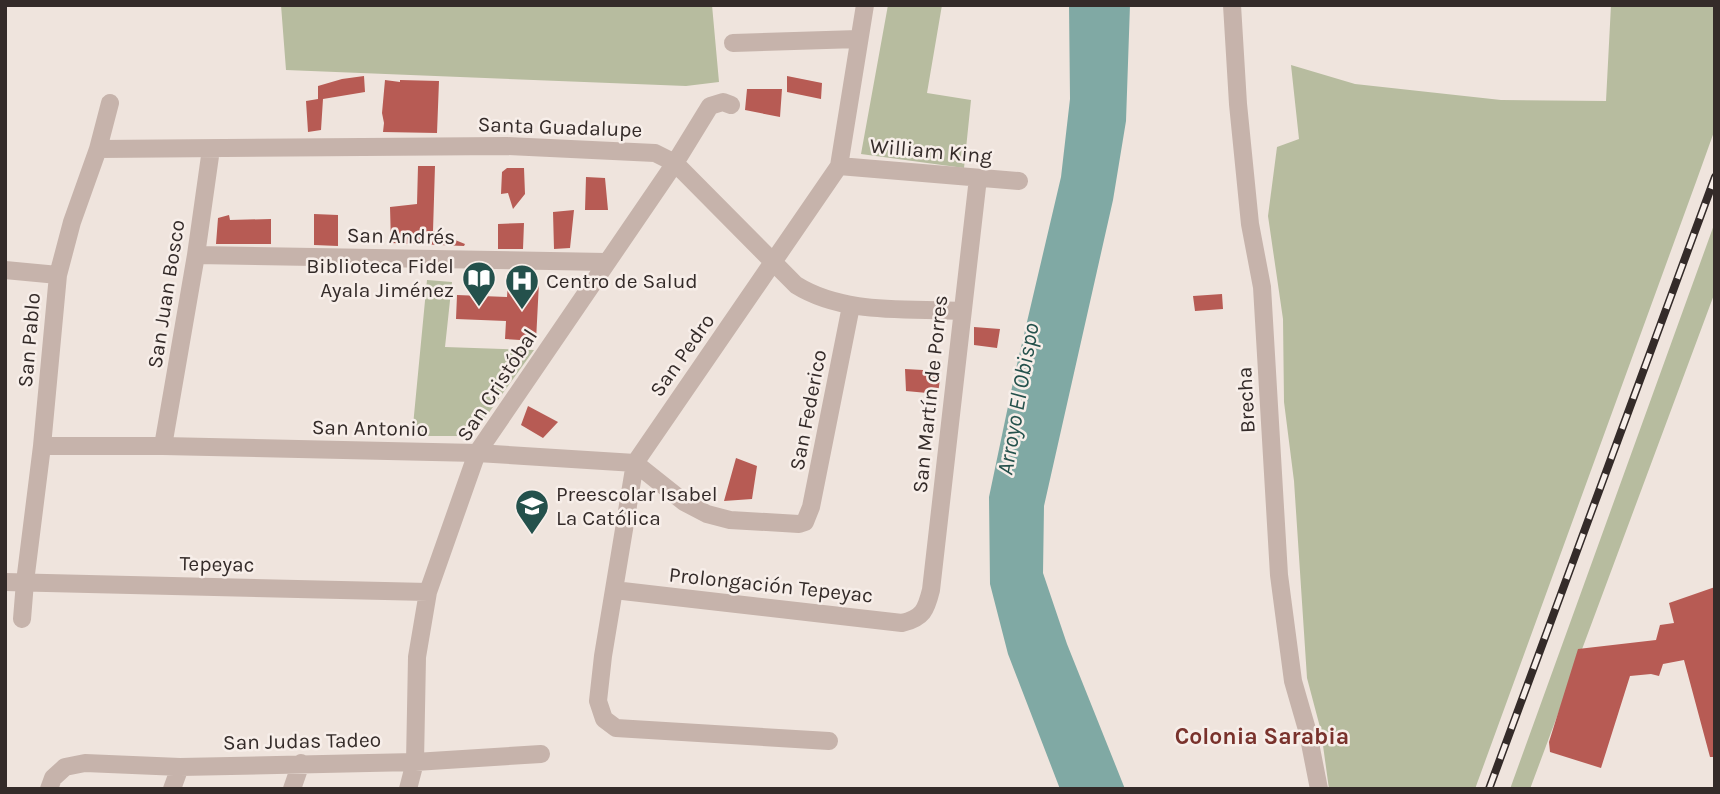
<svg xmlns="http://www.w3.org/2000/svg" width="1720" height="794" font-family="Karla,sans-serif">
<rect width="100%" height="100%" fill="#efe4dd"/>
<path fill="#b7bc9f" d="M 281,5 L 712,5 L 719,82 L 686,86 L 286,70 Z
M 888,5 L 942,5 L 927,93 L 971,100 L 964,168 L 861,154 Z
M 1611,5 L 1715,5 L 1715,129 L 1696,182 L 1475,789 L 1329,789 L 1321,731 L 1307,678 L 1294,481 L 1284,402 L 1283,319 L 1268,216 L 1277,147 L 1299,139 L 1291,65 L 1355,84 L 1501,100 L 1606,101 Z
M 1715,222 L 1715,292 L 1530,789 L 1510,789 Z
M 427,280 L 452,282 L 445,347 L 534,350 L 472,436 L 412,436 Z"/>
<path fill="#80a9a4" d="M 1069,5 L 1130,5 L 1126,121 L 1113,200 L 1044,506 L 1043,573 L 1067,644 L 1125,789 L 1060,789 L 1008,654 L 990,584 L 989,497 L 1015,373 L 1061,177 L 1070,99 Z"/>
<path fill="#b75b54" d="M 364,76 L 365,92 L 323,99 L 321,130 L 308,132 L 306,101 L 318,99 L 318,86 L 342,79 Z
M 787,76 L 822,83 L 821,99 L 787,92 Z
M 385,80 L 400,82 L 400,80 L 439,81 L 437,133 L 383,132 L 384,123 L 382,113 Z
M 747,89 L 782,89 L 780,117 L 745,110 Z
M 418,166 L 435,166 L 433,231 L 465,244 L 464,246 L 391,243 L 390,207 L 417,204 Z
M 507,168 L 524,168 L 525,194 L 513,209 L 508,193 L 501,194 L 502,172 Z
M 586,177 L 605,178 L 608,210 L 585,210 Z
M 574,210 L 570,248 L 554,249 L 553,212 Z
M 314,214 L 338,215 L 338,246 L 314,245 Z
M 229,215 L 230,220 L 271,219 L 271,244 L 216,244 L 218,218 Z
M 524,223 L 523,249 L 498,249 L 498,224 Z
M 508,282 L 539,282 L 536,341 L 505,339 L 506,321 L 456,319 L 457,295 L 507,297 Z
M 1222,294 L 1223,309 L 1195,311 L 1193,296 Z
M 974,327 L 1000,329 L 997,348 L 974,345 Z
M 905,369 L 941,371 L 938,394 L 906,391 Z
M 528,406 L 558,422 L 543,438 L 521,425 Z
M 736,458 L 757,466 L 752,499 L 724,501 Z
M 1715,587 L 1715,757 L 1710,757 L 1684,660 L 1663,664 L 1659,676 L 1651,674 L 1630,676 L 1601,768 L 1550,752 L 1549,742 L 1578,649 L 1656,640 L 1660,625 L 1674,623 L 1669,603 Z"/>
<g fill="none" stroke-linecap="round" stroke-linejoin="round">
<path stroke="#c6b3ab" stroke-width="18" d="M 1232,5 L 1238,104 L 1250,224 L 1262,287 L 1279,575 L 1293,681 L 1308,733 L 1319,789
M 733,43 L 858,39
M 98,149 L 507,146 L 655,153 L 675,163 L 796,285 C 844,315 907,308 962,311
M 839,166 L 1019,181
M 196,255 L 606,262
M 5,270 L 58,275
M 42,446 L 163,446 L 477,453 L 635,463 L 684,502 L 707,514 L 730,520 L 799,524 L 805,522 L 811,507 L 851,306
M 163,446 L 196,255 L 211,149
M 5,582 L 428,592
M 614,590 L 902,623 C 923,618 926,610 931,590 L 978,178
M 22,619 L 25,582 L 42,446 L 58,275 L 72,222 L 98,149 L 110,103
M 829,741 L 616,728 L 604,719 L 598,701 L 603,656 L 635,463 L 839,166 L 865,5
M 49,789 L 53,778 L 65,767 L 85,763 L 180,767 L 415,762 L 541,754
M 172,789 L 180,767
M 292,789 L 301,763
M 408,789 L 415,762 L 417,657 L 428,592 L 477,453 L 675,163 L 710,106 L 723,102 L 731,105"/>
<g stroke="#342b29" stroke-width="8">
<path id="rail" d="M 1489,789 L 1715,177"/>
</g>
<use href="#rail" stroke="#f7eee9" stroke-width="5" stroke-dasharray="16" stroke-linecap="butt"/>
</g>
<defs>
<g id="library-pin" transform="scale(1.75)"><path d="M0 17L-7.5 6A9.5 9.5 0 1 1 7.5 6Z" fill="#24514c" stroke="#f7eee9"/><path d="M-6-4Q-3-5.5-.7-3.5V5Q-3 3-6 4ZM6-4Q3-5.5 .7-3.5V5Q3 3 6 4Z" fill="#fff"/></g>
<g id="hospital-pin" transform="scale(1.75)"><path d="M0 17L-7.5 6A9.5 9.5 0 1 1 7.5 6Z" fill="#24514c" stroke="#f7eee9"/><path d="M-5-5h3v3.5h4V-5h3V5h-3V1.5h-4V5h-3Z" fill="#fff"/></g>
<g id="school-pin" transform="scale(1.75)"><path d="M0 17L-7.5 6A9.5 9.5 0 1 1 7.5 6Z" fill="#24514c" stroke="#f7eee9"/><path d="M0-5L7-2L0 1L-7-2ZM-4 1L0 2.5L4 1V4Q0 6-4 4Z" fill="#fff"/></g>
</defs>
<g fill-rule="evenodd">
<use href="#library-pin" x="479" y="278"/>
<use href="#hospital-pin" x="522" y="281"/>
<use href="#school-pin" x="532" y="506"/>
</g>
<g text-anchor="middle" dominant-baseline="central" stroke-width="5" stroke-linejoin="round" paint-order="stroke">
<g font-size="21" fill="#342b29" stroke="#f7eee9">
<text transform="translate(560 127) rotate(2)">Santa Guadalupe</text>
<text transform="translate(931 151) rotate(5)">William King</text>
<text transform="translate(401 236) rotate(1)">San Andrés</text>
<text transform="translate(166 294) rotate(-81)">San Juan Bosco</text>
<text transform="translate(29 340) rotate(-85)">San Pablo</text>
<text transform="translate(682 355) rotate(-55)">San Pedro</text>
<text transform="translate(497 385) rotate(-57)">San Cristóbal</text>
<text transform="translate(930 394) rotate(-84)">San Martín de Porres</text>
<text transform="translate(1246 400) rotate(-93)">Brecha</text>
<text transform="translate(808 410) rotate(-79)">San Federico</text>
<text transform="translate(370 428) rotate(1)">San Antonio</text>
<text transform="translate(217 564) rotate(1)">Tepeyac</text>
<text transform="translate(771 585) rotate(6)">Prolongación Tepeyac</text>
<text transform="translate(302 741) rotate(-1)">San Judas Tadeo</text>
</g>
<g font-size="21" fill="#342b29" stroke="#f7eee9" text-anchor="start">
<text x="454" y="266" text-anchor="end">Biblioteca Fidel<tspan x="454" dy="24">Ayala Jiménez</tspan></text>
<text x="546" y="281">Centro de Salud</text>
<text x="556" y="494">Preescolar Isabel<tspan x="556" dy="24">La Católica</tspan></text>
</g>
<g font-size="23" font-style="italic" fill="#24514c" stroke="#f7eee9">
<text transform="translate(1018 399) rotate(-80)">Arroyo El Obispo</text>
</g>
<g font-size="23" font-weight="bold" fill="#79322c" stroke="#f7eee9">
<text x="1262" y="736">Colonia Sarabia</text>
</g>
</g>
<rect width="1720" height="794" fill="none" stroke="#342b29" stroke-width="14"/>
</svg>
